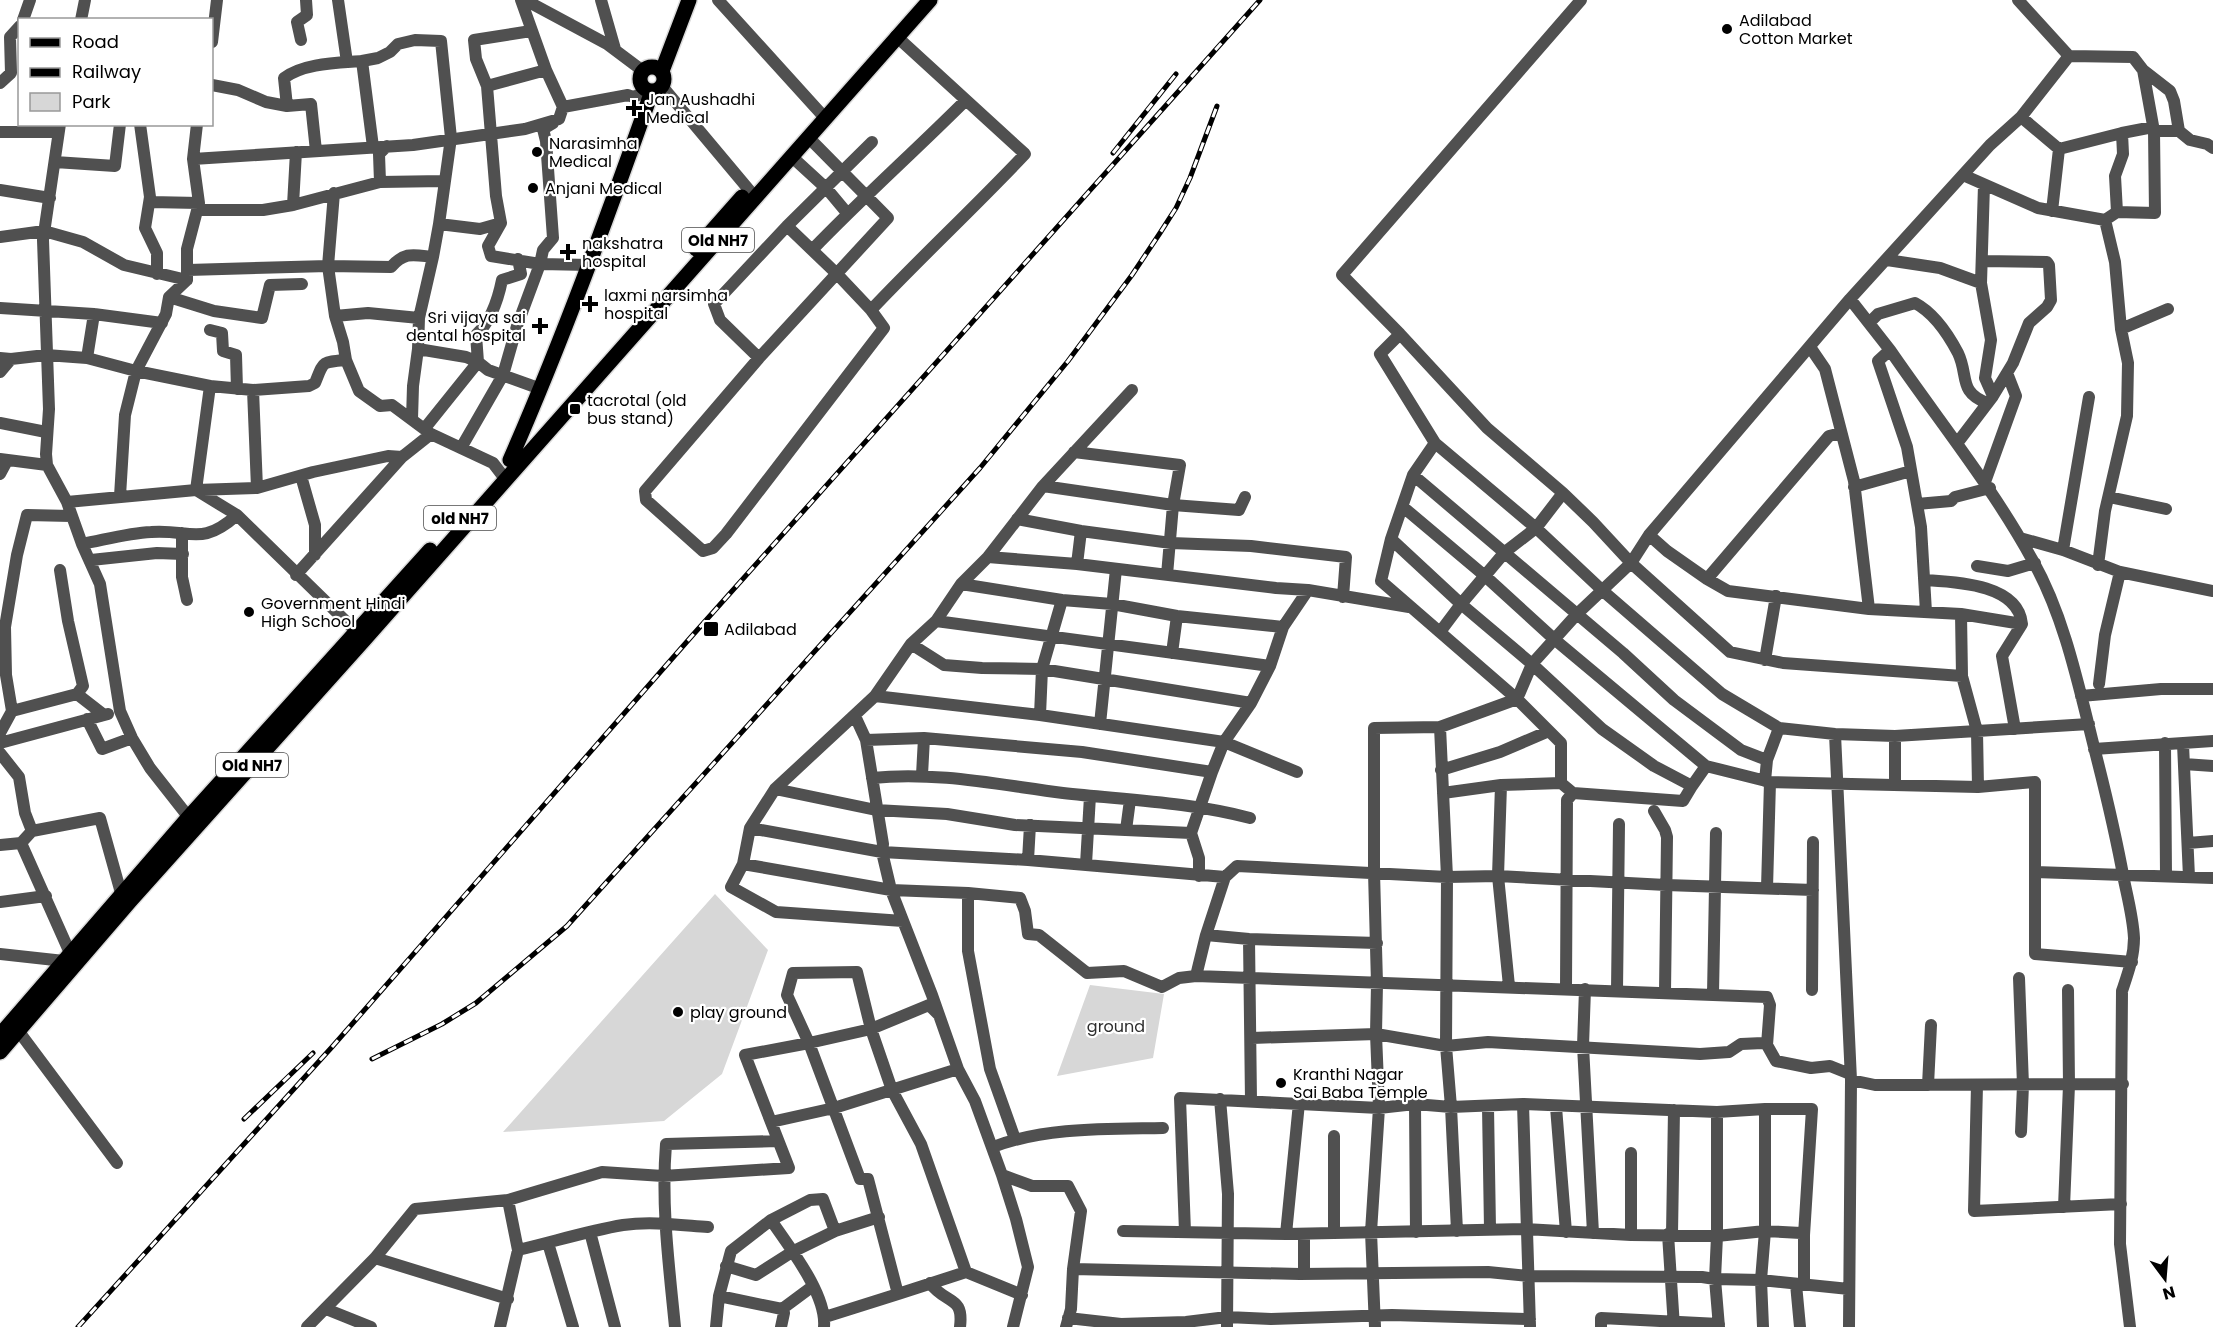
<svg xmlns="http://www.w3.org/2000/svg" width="2213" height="1327" font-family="Poppins,sans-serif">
<rect width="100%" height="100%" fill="#fff"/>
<path fill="#d7d7d7" d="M 715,894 L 768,950 L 722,1074 L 664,1121 L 503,1132 Z
M 1090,985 L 1164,994 L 1153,1058 L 1057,1076 Z"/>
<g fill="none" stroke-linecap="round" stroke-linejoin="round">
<g stroke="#dbdbdb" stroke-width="18">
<path id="major" d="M640 79a12 12 0 1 1 24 0a12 12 0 1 1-24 0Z
M 662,71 L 689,0
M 696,249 L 742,197
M 510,460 C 563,339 608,215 652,91
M 0,1035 L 188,818 L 430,550
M 0,1052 L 130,901 L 364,640 L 930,0"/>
</g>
<path stroke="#505050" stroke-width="12" d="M 338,0 L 347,62
M 525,0 L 607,44 L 643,71
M 601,0 L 615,49
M 718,0 L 825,118
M 2018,0 L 2069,56
M 23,20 L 30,0
M 81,20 L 85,0
M 531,31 L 474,40 L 476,59 L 487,86 L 546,70
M 301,40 L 297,22 L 307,15 L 306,0
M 212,42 L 217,0
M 362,61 L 378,58 L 390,52 L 398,44 L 415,40 L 441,41 L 451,138 L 439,224
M 2143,70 L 2170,91 L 2174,101 L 2179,131
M 0,83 L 11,73 L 10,37 L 20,26
M 212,85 L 238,90 L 266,102 L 287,106 L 311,104 L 316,151
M 487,86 L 496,196 L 501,223
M 662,86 L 755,197
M 287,106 L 284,78 C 304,63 337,63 362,61 L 373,147
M 563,107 L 628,95 L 633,97 L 649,91
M 2021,117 L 2059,149 L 2052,211
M 60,124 L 43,240 L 49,409 L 46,454 L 47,465 L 67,502 L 82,544 L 100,584 L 120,711 L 132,738 L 150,768 L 194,824
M 140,124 L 150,197 L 145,228 L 157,253 L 157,274
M 2154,131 L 2179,131 L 2190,140 L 2207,144 L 2213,148
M 0,132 L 58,132
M 2059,149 L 2122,133
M 791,156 L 827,189 L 847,213
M 193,159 L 197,124
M 55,162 L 115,166 L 120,124
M 380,182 L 379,154 L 387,146
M 0,190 L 50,198
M 334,193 L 328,266 L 335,316 L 343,342 L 346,360 L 359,391 L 380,406 L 392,405 L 431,434 L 493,463 L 506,480
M 150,202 L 199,203
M 293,205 L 296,152
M 198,210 L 263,210 L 293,205 L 380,182 L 444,181
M 2117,212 L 2115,176 L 2123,154 L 2122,133 L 2153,127
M 787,226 L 837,274 L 871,310 L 884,328 L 726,534 L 713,548 L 703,551 L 646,500 L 645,491 L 759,358 L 888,218 L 808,137
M 0,237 L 44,231 L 83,242 L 124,265 L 187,280
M 812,250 C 862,198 915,151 966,100
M 1887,260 L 1940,268 L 1981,283
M 1982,261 L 2047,262 L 2049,265 L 2051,300 L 2047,307 L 2029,323 L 2013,363 L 1993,396
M 188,270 L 328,266 L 391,267 C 405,251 414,255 433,257 L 439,224 L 480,229 L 501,223 L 488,246 L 491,256 L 540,264 L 590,265
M 169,297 L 214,311 L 262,318 L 270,285 L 302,284
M 0,308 L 94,314 L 162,323
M 871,310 C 921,257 975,207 1025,154 L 896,36
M 335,316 L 368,313 L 419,318
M 1870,322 L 1878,314 L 1915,303 C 1934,313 1948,334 1958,353 C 1969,376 1958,392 1987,403
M 2121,329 L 2168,309
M 210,330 L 222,333 L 223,351 L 236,355 L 237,389
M 1400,334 L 1342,275 L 1581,0
M 1810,347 L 1825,369 L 1854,481 L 1869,609
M 418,349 L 466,357 L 478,362 L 488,370 L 541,389
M 1890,350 C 1938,420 1992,486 2033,561 C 2065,618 2079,688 2095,751 C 2106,794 2116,836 2124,880 C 2128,899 2133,918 2134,938 C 2134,957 2128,973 2122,991 L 2120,1244 L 2130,1327
M 0,358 L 11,359 L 46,355 L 87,358 L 136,371 L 210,386 L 196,490 L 237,515 L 361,636
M 87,358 L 94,314
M 759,358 L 720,320 L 714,304 L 787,226 L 872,142
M 0,372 L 11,359
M 210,386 L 253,390 L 309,386 L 315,383 C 324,361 321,362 346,360
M 253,390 L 257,488
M 412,419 L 413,386 L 418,349 L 419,318 L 433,257
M 0,423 L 46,432
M 425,428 L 478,362 L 476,335 C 491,321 498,300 502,280 L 521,274 L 518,259
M 1958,442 L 1993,396 L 1985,378 L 1991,340 L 1981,283 L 1984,185
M 1435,443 L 1536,528 L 1603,591 L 1722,694 L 1779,728 L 1835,734 L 1895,736 L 1977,731 L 1962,676 L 1783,663 L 1730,652 L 1631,563 L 1593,522 L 1563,493 L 1487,428 L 1400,334 L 1380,354 L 1435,443 L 1413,475 L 1391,539 L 1381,581 L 1517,699 L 1532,664 L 1577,614 L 1631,563 L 1649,535 L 1850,299
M 461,448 L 503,375 L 517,326 L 540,264 L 543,250 L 553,238 L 546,141 L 543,129 L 553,123
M 1074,452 L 1180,465 L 1173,505 L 1167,575
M 0,459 L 47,465
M 0,474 L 7,461
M 1413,475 L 1623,653 L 1674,700 L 1741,750 L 1767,760
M 301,476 L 315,525 L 315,555
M 1985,482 L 2016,396 L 2007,373
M 1043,486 L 1173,505 L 1239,510 L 1245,497
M 1854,487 L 1911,471
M 120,496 L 125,415 L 136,371 L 166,314 L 169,297 L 187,280 L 187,249 L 199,203 L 193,159 L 413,145 L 525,129 L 559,119 L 563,107 L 546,70 L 521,0
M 2109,497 L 2166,509
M 67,502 L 196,490 L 257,488 L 313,472 L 388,456 L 402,457
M 1917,504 L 1951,501 L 1955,497 L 1990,488
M 1403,507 L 1485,576 L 1554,639 L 1706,766 L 1770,782 L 1978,787 L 1977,731 L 2089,724
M 1017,519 L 1081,531 L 1171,543 L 1251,546 L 1346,557 L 1343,597
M 182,533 L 182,577 L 187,600
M 1649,535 L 1667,551 L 1707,579 L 1728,591 L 1869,609 L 1961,614 L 1962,676
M 2020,538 L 2063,550 L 2120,572 L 2213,591
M 1391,539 L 1461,604 L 1532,664 L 1602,729 L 1654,766 L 1692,786 L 1706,766
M 82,544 C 104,540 128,533 151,532 C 191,529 201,547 237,515
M 2063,550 L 2089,397
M 988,557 L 1077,564 L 1276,588 L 1308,590 L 1409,607
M 91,560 L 157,553 L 183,554
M 1077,564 L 1081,531
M 2098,565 L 2105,511 L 2127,416 L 2128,363 L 2121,329 L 2115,262 L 2105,220
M 1977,566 L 2008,571 L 2035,563
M 60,570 L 68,621 L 83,686 L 77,694 L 104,715
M 296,575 L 402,457 L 431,434
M 1707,579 L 1829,436 L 1841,433
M 1925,580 C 1956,582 2018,584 2022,624 L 1961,614
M 961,584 L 1062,600 L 1112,604 L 1177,616 L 1283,627
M 1926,612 L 1921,527 L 1907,447 L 1878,361 L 1890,350 L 1850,299 L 1990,145 L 2021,117 L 2069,56 L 2133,57 L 2143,70 L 2154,131 L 2155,213 L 2117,212 L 2105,220 L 2038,208 L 1963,175
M 936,621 L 1270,666
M 1440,632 L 1461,604 L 1505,552 L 1536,528 L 1563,493
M 911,644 L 944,665 L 982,668 L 1042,669 L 1251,703
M 1172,653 L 1177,616
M 1765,660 L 1776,596
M 2099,684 L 2105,635 L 2120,572
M 875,696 L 1040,715 L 1224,742 L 1297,772
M 2081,696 L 2161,689 L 2213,689
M 12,711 L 77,694
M 1040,715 L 1042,669 L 1062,600
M 855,716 L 866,740 L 883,844 L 882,852 L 891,890 L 932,995 L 958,1069 L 975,1101 L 1002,1175 L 1032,1186 L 1068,1186 L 1081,1211 L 1073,1269 L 1071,1309 L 1066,1327
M 87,719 L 102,749 L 132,738
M 1100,724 L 1116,569
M 1440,727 L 1447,877 L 1446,1046 L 1451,1107 L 1457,1231
M 2015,729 L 2002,656 L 2022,624
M 0,733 L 12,711 L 6,675 L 5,627 L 17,555 L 27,515 L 71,516
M 1835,734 L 1851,1080 L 1849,1327
M 1895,736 L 1895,784
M 866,740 L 924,738 L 1082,752 L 1212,772
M 0,743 L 108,714
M 2165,743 L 2166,875
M 2183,744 L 2189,877
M 2094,749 L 2213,741
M 0,753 L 19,777 L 25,813 L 32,831 L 21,843 L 0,845
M 2184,764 L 2213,766
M 1441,770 L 1500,752 L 1549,731
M 922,775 L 924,738
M 872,778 C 935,771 1000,785 1063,793 C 1126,800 1189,802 1250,818
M 1765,781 L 1767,760 L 1779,728
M 1978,787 L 2035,782 L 2035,954 L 2132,962
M 775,789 L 876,810 L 947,814 L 1015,825 L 1191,833 L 1199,858 L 1199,876
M 1443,793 L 1501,785
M 1573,793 L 1683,801 L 1692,786
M 1654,811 L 1665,830 L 1667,837 L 1665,992
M 750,828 L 882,852 L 1028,860 L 1225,877 L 1237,866 L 1447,877 L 1498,876 L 1666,885 L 1813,890
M 1126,830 L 1130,800
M 32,831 L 100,818 L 121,893
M 1191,833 L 1212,772 L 1224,742 L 1251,703 L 1270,666 L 1283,627 L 1308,590
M 21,843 L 70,953
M 2188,843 L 2213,841
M 1028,860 L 1030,825
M 743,864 L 891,890 L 968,893 L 1020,898 L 1025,911 L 1028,934 L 1039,935 L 1087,973 L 1124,971 L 1162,987 L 1179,978 L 1196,976 L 1767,997 L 1770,1005 L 1767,1045
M 1086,864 L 1090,796
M 2035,872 L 2213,878
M 1767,888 L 1770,782
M 968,893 L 968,951 L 990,1069 L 1015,1139
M 0,902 L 46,896
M 903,921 L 776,912 L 731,887 L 743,864 L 750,828 L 775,789 L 875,696 L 911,644 L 936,621 L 961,584 L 988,557 L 1043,486 L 1132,390
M 1206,935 L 1249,939 L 1377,943
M 1249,939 L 1251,1101
M 0,954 L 64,961
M 1196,976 L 1206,935 L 1225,877
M 2019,978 L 2023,1085 L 2021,1132
M 1509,986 L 1498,876 L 1501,785 L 1561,783
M 1585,989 L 1583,1046 L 1593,1233
M 1617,990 L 1619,824
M 1812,990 L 1813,842
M 1713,994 L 1716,833
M 939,1015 L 929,1005 L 871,1029 L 809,1043 L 745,1055 L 771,1122 L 834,1108 L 958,1069
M 14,1025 L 117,1163
M 1252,1038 L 1376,1034 L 1446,1046 L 1488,1042 L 1700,1054 L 1729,1052 L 1741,1044 L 1763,1043 L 1767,1045 L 1776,1061 L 1811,1068 L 1830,1066 L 1850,1074
M 1851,1080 L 1875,1085 L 2123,1084
M 1928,1085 L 1931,1025
M 1977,1085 L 1974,1211 L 2121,1204
M 1220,1099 L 1228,1194 L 1227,1327
M 1415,1104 L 1416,1232
M 1523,1104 L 1530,1326
M 1488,1107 L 1490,1229
M 1556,1107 L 1566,1232
M 1717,1112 L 1717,1236 L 1715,1279 L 1719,1327
M 993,1147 C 1045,1127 1107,1129 1163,1128
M 1002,1175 L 1016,1219 L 1028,1267 L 1013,1327
M 508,1200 L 518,1250
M 2064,1207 L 2069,1085 L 2068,990
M 771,1220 L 810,1200 L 823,1199 L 835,1231
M 1123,1231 L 1286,1234 L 1525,1229 L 1631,1235 L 1717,1236 L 1765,1231 L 1801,1233 L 1804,1235
M 590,1232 L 615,1327
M 1185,1232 L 1180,1098 L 1379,1108 L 1415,1104 L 1451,1107 L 1523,1104 L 1717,1112 L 1765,1109 L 1812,1109 L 1804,1235 L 1804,1284
M 1334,1233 L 1334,1136
M 1286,1234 L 1299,1103
M 1668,1234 L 1674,1327
M 1672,1234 L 1674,1110
M 1631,1235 L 1631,1153
M 548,1243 L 573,1327
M 375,1258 L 508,1299
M 726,1266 L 756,1275 L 792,1252 L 835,1231 L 879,1217
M 1073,1269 L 1300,1274 L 1488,1272 L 1529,1276 L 1702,1277 L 1715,1279 L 1761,1280 L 1849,1289
M 1304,1273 L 1304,1234
M 930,1283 C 946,1305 964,1295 960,1327
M 1796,1284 L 1800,1327
M 898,1294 L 966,1272 L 1022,1295
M 719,1296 L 782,1309 L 784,1313 L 781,1327
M 326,1309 L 371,1327
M 782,1309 L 813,1286
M 825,1317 L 898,1294 L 868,1179 L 860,1179 L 809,1043 L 787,995 L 793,973 L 857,972 L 871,1029 L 892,1090 L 921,1144 L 966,1272
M 1068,1318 L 1121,1324 L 1186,1322 L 1227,1317 L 1271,1319 L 1392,1315 L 1530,1319
M 307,1327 L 375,1258 L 415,1209 L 508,1200 L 602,1172 L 663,1176 L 789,1168 L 771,1122
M 500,1327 L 518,1250 C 553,1242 587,1231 623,1225 C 651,1221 680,1225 708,1227
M 675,1327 C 669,1266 661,1205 666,1144 L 778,1141
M 716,1327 L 719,1296 L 731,1251 L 771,1220 C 789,1247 827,1294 824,1327
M 1375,1327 L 1371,1232 L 1379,1108 L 1376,1034 L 1377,984 L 1374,872 L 1374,728 L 1440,727 L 1517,699 L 1561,743 L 1561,783 L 1573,793 L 1567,800 L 1566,988
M 1601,1327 L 1601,1318 L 1719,1324
M 1763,1327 L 1761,1280 L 1765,1231 L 1765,1109"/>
<use href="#major" stroke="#000" stroke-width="15"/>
<g stroke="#000" stroke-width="5">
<path id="rail" d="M 1113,153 L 1176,74
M 372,1059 L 442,1024 L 476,1003 L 567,926 L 980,468 L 1068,361 L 1132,275 L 1160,233 L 1176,208 L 1190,178 L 1217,106
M 244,1119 L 313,1053
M 78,1327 L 332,1047 L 691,637 L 1260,0"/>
</g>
<use href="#rail" stroke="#fff" stroke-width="3" stroke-dasharray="9" stroke-linecap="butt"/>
</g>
<g fill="#000" stroke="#fff" stroke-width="2">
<circle cx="1727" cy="29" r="6"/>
<path d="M631 99h6v6h6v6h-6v6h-6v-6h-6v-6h6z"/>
<circle cx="537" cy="152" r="6"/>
<circle cx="533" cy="188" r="6"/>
<path d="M565 243h6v6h6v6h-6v6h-6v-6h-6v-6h6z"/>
<path d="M587 295h6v6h6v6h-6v6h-6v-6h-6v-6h6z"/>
<path d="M537 317h6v6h6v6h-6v6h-6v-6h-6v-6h6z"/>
<rect x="569" y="403" width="12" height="12" rx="3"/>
<circle cx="249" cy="612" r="6"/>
<rect x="703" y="621" width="16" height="16" rx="3"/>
<circle cx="678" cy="1012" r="6"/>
<circle cx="1281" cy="1083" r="6"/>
</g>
<g text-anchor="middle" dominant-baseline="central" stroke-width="4.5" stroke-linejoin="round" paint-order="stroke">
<g fill="#fff" stroke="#4c4c4c" stroke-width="1.5">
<rect x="682" y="228" width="72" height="24" rx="4.5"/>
<rect x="424" y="506" width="72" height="24" rx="4.5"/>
<rect x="216" y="753" width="72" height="24" rx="4.5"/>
</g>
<g font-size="15" font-weight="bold" fill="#000">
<text x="718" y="240">Old NH7</text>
<text x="460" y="518">old NH7</text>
<text x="252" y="765">Old NH7</text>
</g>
<g font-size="16" fill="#000" stroke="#fff" text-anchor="start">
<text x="1739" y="20">Adilabad<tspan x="1739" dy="18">Cotton Market</tspan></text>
<text x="646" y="99">Jan Aushadhi<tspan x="646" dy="18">Medical</tspan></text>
<text x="549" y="143">Narasimha<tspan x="549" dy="18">Medical</tspan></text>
<text x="545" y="188">Anjani Medical</text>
<text x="582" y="243">nakshatra<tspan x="582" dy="18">hospital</tspan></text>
<text x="604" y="295">laxmi narsimha<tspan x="604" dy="18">hospital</tspan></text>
<text x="526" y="317" text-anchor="end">Sri vijaya sai<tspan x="526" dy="18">dental hospital</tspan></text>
<text x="587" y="400">tacrotal (old<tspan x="587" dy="18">bus stand)</tspan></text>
<text x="261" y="603">Government Hindi<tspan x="261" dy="18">High School</tspan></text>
<text x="724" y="629">Adilabad</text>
<text x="690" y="1012">play ground</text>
<text x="1293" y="1074">Kranthi Nagar<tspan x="1293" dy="18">Sai Baba Temple</tspan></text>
</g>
<g font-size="16" fill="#2e2e2e" stroke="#fff">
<text x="1116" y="1026">ground</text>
</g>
</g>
<rect x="18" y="18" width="195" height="108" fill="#ffffff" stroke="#999999" stroke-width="1.5"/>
<rect x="30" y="38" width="30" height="9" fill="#000000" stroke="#999999" stroke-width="1.5"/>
<text x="72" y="48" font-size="18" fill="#000000">Road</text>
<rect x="30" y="68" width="30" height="9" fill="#000000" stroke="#999999" stroke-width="1.5"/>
<text x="72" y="78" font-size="18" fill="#000000">Railway</text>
<rect x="30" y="93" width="30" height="18" fill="#d7d7d7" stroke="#999999" stroke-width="1.5"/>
<text x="72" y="108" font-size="18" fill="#000000">Park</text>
<g transform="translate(2165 1279) rotate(164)" stroke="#ffffff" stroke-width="4.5" paint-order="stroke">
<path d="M0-4.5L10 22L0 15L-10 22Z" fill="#000000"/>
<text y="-9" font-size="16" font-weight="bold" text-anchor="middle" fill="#000000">N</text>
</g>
</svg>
